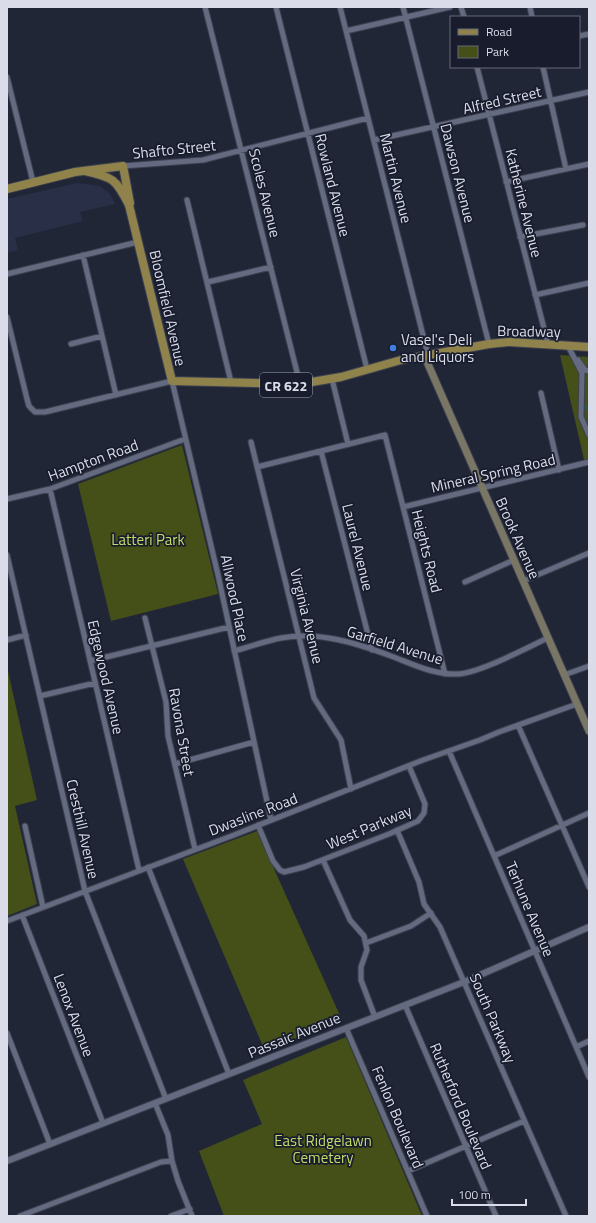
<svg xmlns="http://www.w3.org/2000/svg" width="596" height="1223" font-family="'Titillium Web',sans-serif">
<rect width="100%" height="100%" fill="#212637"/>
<path fill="#282f46" d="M 77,183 L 100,186 L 110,194 L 115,204 L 80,212 L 83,221 L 15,238 L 18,250 L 7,253 L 7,199 Z"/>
<path fill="#454f18" d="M 560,355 L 589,357 L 589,461 L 585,464 Z
M 182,445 L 218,594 L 111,621 L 78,484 Z
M 7,667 L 37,800 L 15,806 L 37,904 L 7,916 Z
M 257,831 L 342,1020 L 265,1051 L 183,859 Z
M 346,1037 L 422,1216 L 224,1216 L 199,1151 L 262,1124 L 243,1080 Z"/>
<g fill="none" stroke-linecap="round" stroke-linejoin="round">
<path stroke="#19616c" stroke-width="1.5" d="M 584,405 L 589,411"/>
<g stroke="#3d404f" stroke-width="7">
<path id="minor" d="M 205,7 L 300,384
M 276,7 L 367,369
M 340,7 L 428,355
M 403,7 L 489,344
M 461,7 L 464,17
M 530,7 L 532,17
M 346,31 L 450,7
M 579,36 L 589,34
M 477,67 L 548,344
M 543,67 L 566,169
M 7,77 L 33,182
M 374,140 L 589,92
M 123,166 L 203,160 L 368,118
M 506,182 L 589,164
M 187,200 L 231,382
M 520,237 L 583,225
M 83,255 L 116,395
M 7,274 L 138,242
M 208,282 L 271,267
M 535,295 L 589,283
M 7,317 L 27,399 L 29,406 L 35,412 L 45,412 L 172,381 L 218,575 L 271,820
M 71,344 L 102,336
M 568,346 L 582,373 L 581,417 L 589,435
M 578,360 L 585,370 L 589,371
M 332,379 L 348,444
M 541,393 L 559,470
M 251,442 L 314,698 L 341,740 L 351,789
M 321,451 L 372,650
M 257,467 L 385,435 L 445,674
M 50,489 L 139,870
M 7,499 L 50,489 L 185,439
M 403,507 L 589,462
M 7,555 L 85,891 L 166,1099
M 523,581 L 589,553
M 465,582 L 514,560
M 145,618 L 166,702 L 168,736 L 195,849
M 7,640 L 26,635
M 234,651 C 250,647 265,641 281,638 C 319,631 356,643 391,656 C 413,664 433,675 458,674 C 480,673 526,648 548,638
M 90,661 L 229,627
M 564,675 L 589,666
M 40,696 L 95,683
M 518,725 L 589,887
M 449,751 L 589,1077
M 175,764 L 254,742
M 258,825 L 273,861 L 280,870 L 284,872 L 304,867 L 389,834 L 418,821 L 424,813 L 425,804 L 409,766
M 25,826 L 43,907
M 397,830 L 419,882 L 424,904 L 440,927 L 566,1216
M 494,856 L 589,813
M 323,860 L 350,920 L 364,936 L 367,950 L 361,967 L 361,980 L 375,1017
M 148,867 L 229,1074
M 22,915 L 103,1123
M 7,921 L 234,835 L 423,760 L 480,740 L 499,732 L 577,704
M 366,943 L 411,926 L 431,913
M 405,1005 L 496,1216
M 346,1028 L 427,1216
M 7,1033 L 50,1144
M 576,1047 L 589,1041
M 155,1103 L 168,1135 L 172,1161 L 178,1181 L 192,1216
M 408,1171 L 524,1121
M 20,1216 L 161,1162 L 172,1161
M 171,1216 L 190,1209"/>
</g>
<g stroke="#3d404f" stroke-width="8">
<path id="tertiary" d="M 7,1161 L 464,982 L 589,927"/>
</g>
<g stroke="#3d404f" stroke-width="9">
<path id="secondary" d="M 424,355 L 589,731"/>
</g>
<g stroke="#3d404f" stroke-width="10">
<path id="primary" d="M 85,171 C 113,177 116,179 129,205 L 172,381 L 300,384 L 341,377 L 401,360 L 489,344 L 509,342 L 589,347
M 7,189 L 75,172 L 123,166 L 130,203"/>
</g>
<use href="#minor" stroke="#646a7f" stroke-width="5"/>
<use href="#tertiary" stroke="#646a7f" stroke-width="6"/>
<use href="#secondary" stroke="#797665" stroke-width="7"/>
<use href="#primary" stroke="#8f834b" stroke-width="8"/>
</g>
<circle fill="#3f7fe0" stroke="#181c2d" stroke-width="1.5" cx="393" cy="348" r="4"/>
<g text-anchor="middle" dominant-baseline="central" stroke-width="3.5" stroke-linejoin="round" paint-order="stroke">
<rect fill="#181c2d" stroke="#a0a3b1" stroke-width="1" x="260" y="373" width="52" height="24" rx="3"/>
<g font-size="14" font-weight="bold" fill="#dadde9">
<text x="286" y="385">CR 622</text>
</g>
<g font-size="15" fill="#dadde9" stroke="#181c2d">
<text transform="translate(502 100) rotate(-13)">Alfred Street</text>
<text transform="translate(174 149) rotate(-6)">Shafto Street</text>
<text transform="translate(458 173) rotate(76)">Dawson Avenue</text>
<text transform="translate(396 178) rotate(76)">Martin Avenue</text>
<text transform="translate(333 185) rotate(76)">Rowland Avenue</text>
<text transform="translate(265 193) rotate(76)">Scoles Avenue</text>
<text transform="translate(524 203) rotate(76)">Katherine Avenue</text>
<text transform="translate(168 308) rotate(77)">Bloomfield Avenue</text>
<text transform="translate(529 331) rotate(1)">Broadway</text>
<text transform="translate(93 460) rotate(-20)">Hampton Road</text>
<text transform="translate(493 473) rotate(-13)">Mineral Spring Road</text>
<text transform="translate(518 538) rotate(66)">Brook Avenue</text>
<text transform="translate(358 547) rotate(76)">Laurel Avenue</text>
<text transform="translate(427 551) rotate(76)">Heights Road</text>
<text transform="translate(235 598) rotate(78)">Allwood Place</text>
<text transform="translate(307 616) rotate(76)">Virginia Avenue</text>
<text transform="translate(395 645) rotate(17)">Garfield Avenue</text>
<text transform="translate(106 677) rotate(77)">Edgewood Avenue</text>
<text transform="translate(182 732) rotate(80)">Ravona Street</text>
<text transform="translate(253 814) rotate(-21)">Dwasline Road</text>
<text transform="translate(369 827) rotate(-23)">West Parkway</text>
<text transform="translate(83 829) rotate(77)">Cresthill Avenue</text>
<text transform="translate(530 909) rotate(67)">Terhune Avenue</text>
<text transform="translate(74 1015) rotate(69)">Lenox Avenue</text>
<text transform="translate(493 1018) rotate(67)">South Parkway</text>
<text transform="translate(294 1035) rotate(-22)">Passaic Avenue</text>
<text transform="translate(461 1106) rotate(67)">Rutherford Boulevard</text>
<text transform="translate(398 1117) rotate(67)">Fenlon Boulevard</text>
</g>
<g font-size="15" fill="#dadde9" stroke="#181c2d" text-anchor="start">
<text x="401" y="339">Vasel's Deli<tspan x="401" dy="17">and Liquors</tspan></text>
</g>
<g font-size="15" fill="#c4dc66" stroke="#181c2d">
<text x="148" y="539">Latteri Park</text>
<text x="323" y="1140">East Ridgelawn<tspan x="323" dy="17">Cemetery</tspan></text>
</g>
</g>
<rect width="596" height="1223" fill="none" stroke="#dadde9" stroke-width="16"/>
<rect x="450" y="16" width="130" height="52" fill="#181c2d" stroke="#666978"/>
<rect x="458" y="29" width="20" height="6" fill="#8f834b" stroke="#666978"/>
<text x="486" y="36" font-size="12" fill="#dadde9">Road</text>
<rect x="458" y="46" width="20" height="12" fill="#454f18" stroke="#666978"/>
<text x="486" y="56" font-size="12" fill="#dadde9">Park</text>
<path d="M452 1199v6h74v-6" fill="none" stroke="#dadde9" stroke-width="2"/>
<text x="458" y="1199" font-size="12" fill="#dadde9" stroke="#181c2d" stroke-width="3" paint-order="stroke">100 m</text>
</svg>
